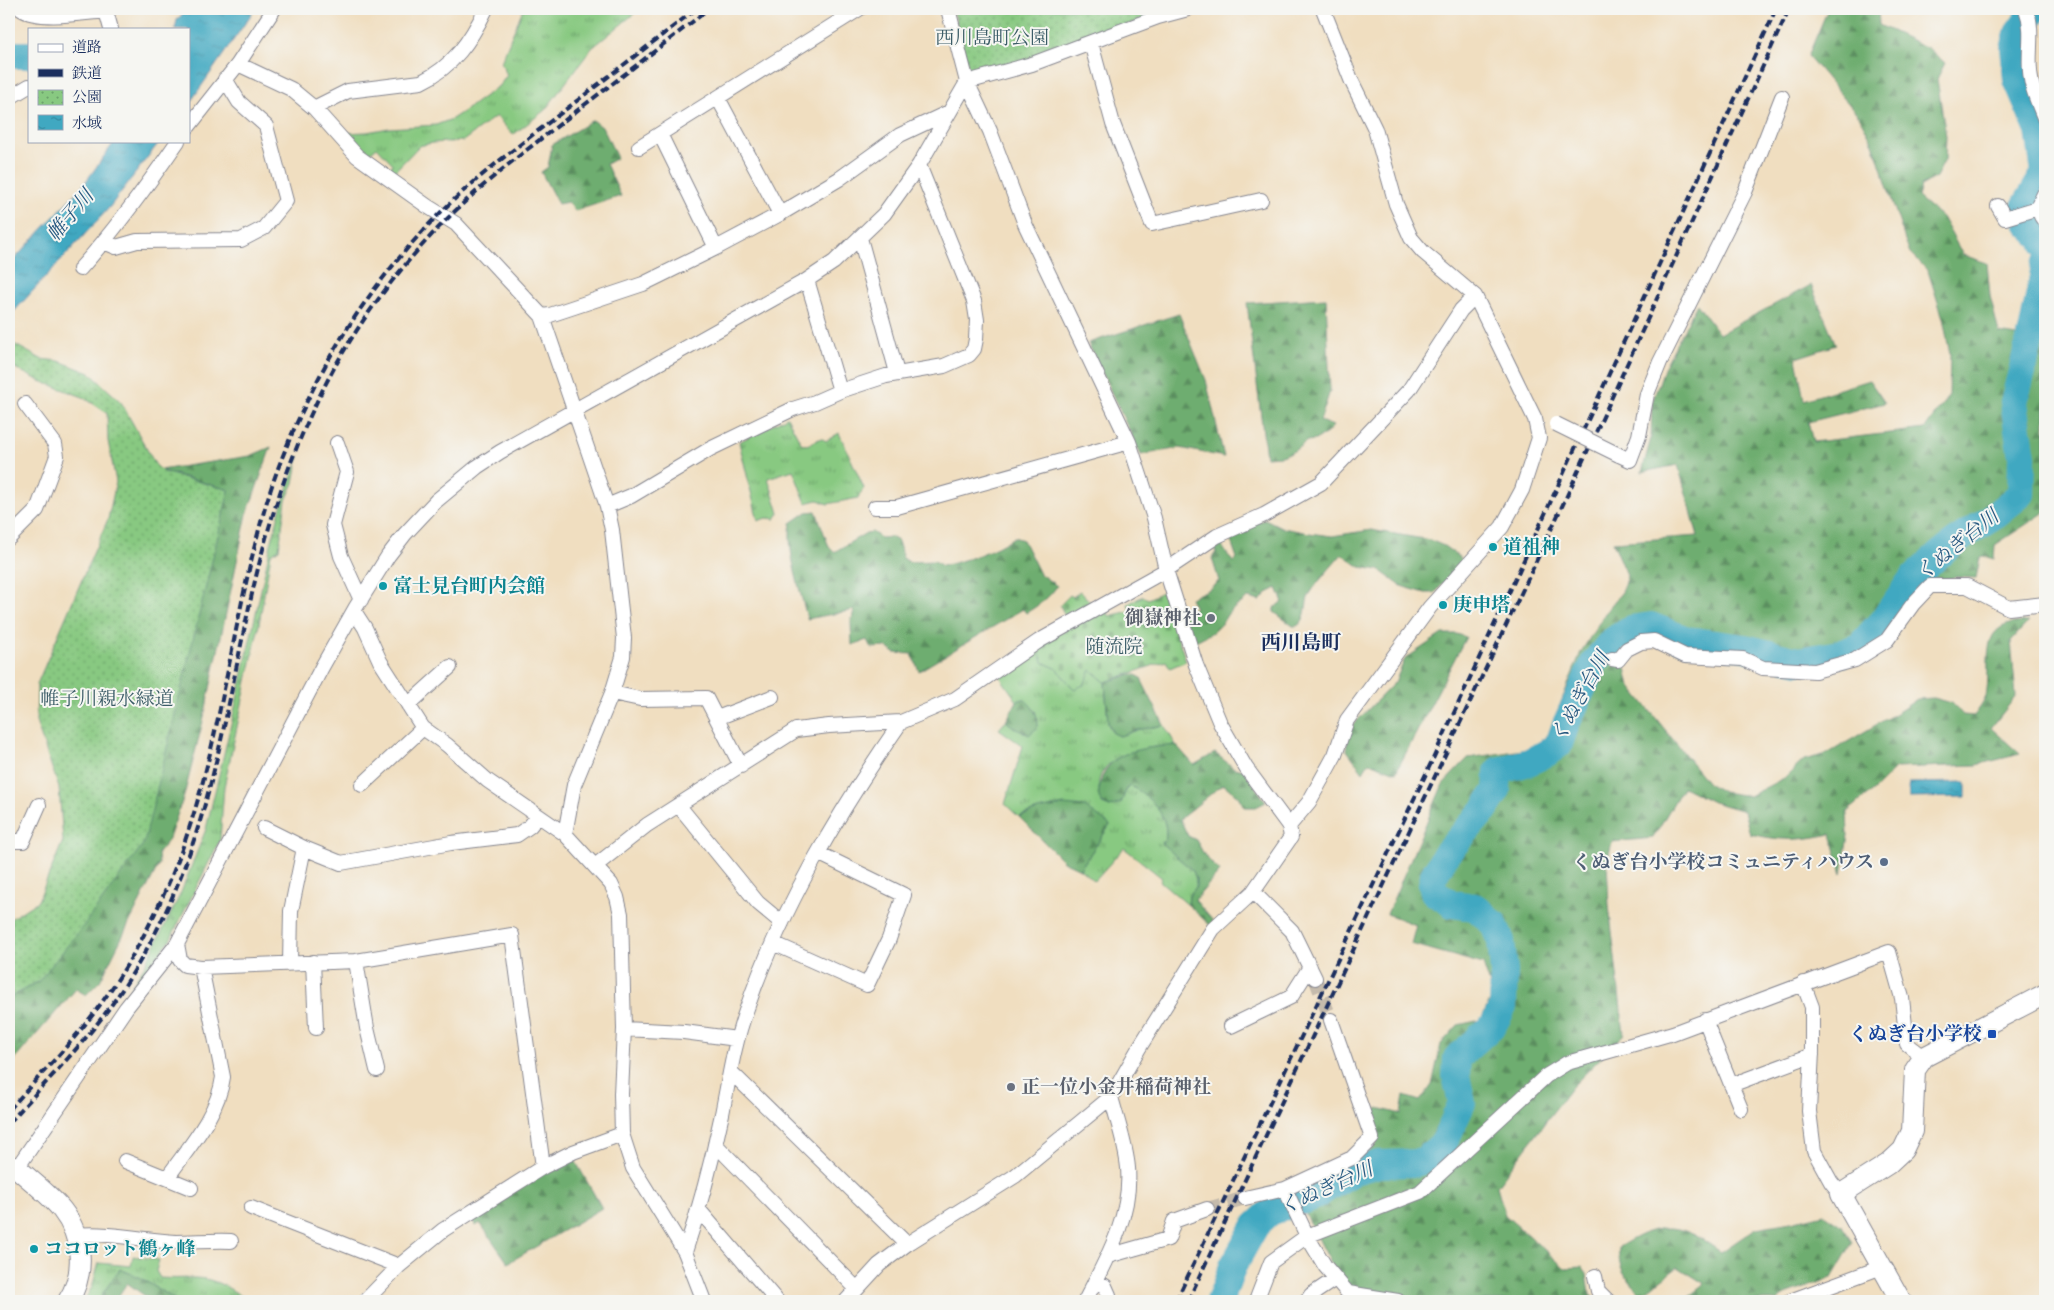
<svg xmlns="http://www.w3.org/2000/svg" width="2054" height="1310" font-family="Alegreya,'Noto Serif JP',serif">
<defs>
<pattern id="grass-tufts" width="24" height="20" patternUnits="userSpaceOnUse" patternTransform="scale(1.25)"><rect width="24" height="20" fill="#88c981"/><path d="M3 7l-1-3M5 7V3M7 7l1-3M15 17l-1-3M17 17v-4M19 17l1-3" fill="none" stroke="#6ea46d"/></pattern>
<pattern id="forest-firs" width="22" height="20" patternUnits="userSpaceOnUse" patternTransform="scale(1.25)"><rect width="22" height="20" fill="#6ead6f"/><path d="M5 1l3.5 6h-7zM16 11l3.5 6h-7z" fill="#5a8d5e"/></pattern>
<pattern id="cemetery-stones" width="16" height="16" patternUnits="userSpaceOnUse" patternTransform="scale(1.25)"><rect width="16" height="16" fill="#88c981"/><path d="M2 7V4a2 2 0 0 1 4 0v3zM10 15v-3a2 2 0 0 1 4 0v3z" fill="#6ea46d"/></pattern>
<pattern id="park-dots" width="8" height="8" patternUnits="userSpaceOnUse" patternTransform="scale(1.25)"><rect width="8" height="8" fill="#88c981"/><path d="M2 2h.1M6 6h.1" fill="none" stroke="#6ea46d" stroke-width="1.8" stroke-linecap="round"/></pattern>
<pattern id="water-ripples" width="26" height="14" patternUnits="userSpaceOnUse" patternTransform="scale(1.25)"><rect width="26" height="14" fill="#40a8c1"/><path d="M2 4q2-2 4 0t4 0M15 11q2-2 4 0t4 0" fill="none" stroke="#3589a0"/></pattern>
</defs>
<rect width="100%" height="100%" fill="#f6f6f2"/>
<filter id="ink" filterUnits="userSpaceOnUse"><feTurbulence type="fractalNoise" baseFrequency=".02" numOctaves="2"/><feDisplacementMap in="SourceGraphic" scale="10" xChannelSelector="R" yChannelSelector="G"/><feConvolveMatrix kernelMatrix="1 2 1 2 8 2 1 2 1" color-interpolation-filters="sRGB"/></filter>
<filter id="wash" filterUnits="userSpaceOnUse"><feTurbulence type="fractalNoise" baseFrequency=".0096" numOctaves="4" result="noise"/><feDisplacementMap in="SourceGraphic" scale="20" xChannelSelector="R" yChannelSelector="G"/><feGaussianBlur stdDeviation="1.12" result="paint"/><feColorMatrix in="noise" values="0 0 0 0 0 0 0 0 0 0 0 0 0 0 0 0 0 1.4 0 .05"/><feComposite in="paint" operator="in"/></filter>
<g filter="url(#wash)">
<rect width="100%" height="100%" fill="#f0dec0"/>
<path fill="url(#grass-tufts)" stroke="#527c70" d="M 523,9 L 640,9 L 592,48 L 545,110 L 513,135 L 496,116 L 463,141 L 432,143 L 419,146 L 388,178 L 386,173 L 393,164 L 377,147 L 366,156 L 342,133 L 367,132 L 389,128 L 436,125 L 452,119 L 467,109 L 500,85 L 507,75 L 501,62 Z
M 787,417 L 801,443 L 807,445 L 821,438 L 826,441 L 839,433 L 864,488 L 858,498 L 828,504 L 818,500 L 806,503 L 793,470 L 768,478 L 779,513 L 775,519 L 766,518 L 758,521 L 739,442 Z
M 299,456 L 294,483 L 286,500 L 279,549 L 271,554 L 258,630 L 224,787 L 220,840 L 170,940 L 121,1003 L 145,965 L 180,895 L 206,829 L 241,682 L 270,548 L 280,510 Z
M 1036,646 L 1044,663 L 1056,668 L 1074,689 L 1091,670 L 1105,682 L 1108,724 L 1113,733 L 1120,736 L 1137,730 L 1164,725 L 1176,745 C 1153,747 1105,751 1099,781 C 1098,788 1101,797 1102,804 L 1110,807 L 1121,803 L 1127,788 L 1130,786 C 1150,796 1171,817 1165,841 L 1162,843 L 1193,871 L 1196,879 L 1196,887 L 1189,896 L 1188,905 L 1160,881 L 1162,878 L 1124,848 L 1094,881 L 1080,869 L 1110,825 L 1038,810 L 1019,817 L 1005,804 L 1023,746 L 999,729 L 1006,721 L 1016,729 L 1036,712 L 1024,699 L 1017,701 L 998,674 Z
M 133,1256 L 159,1260 L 156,1271 L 160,1278 C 172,1279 184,1278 195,1278 C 216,1278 232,1290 249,1301 L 177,1301 L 141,1278 L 120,1269 L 103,1293 L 100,1301 L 84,1301 L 92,1287 L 99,1263 L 131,1266 Z"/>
<path fill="url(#forest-firs)" stroke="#446e66" d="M 1828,9 L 1878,9 L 1879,25 L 1928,48 L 1945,63 L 1937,79 L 1946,136 L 1945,160 L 1936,177 L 1921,186 L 1918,197 L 1942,217 L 1963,255 L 1987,263 L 1990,296 L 1999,333 L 2017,336 L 2044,308 L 2045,299 L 2045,512 L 1995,545 L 1994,559 L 1983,556 L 1980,558 L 1976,578 L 1956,577 L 1922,583 L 1889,624 L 1860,652 L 1816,667 L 1771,666 L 1682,650 L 1663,641 L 1622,650 L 1630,686 L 1708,783 L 1723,792 L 1749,796 L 1786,777 L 1804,760 L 1827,754 L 1901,710 L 1917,699 L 1934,698 L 1952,703 L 1963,715 L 1974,716 C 1978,710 1984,703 1986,696 C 1993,660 1974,622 2028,622 L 2011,641 L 2016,696 L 1991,728 L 2020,754 L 1976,765 L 1896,768 L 1875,789 L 1847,812 L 1848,835 L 1842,874 L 1831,834 C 1798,841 1782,841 1750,834 L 1744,811 L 1713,802 L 1683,787 L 1653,838 L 1612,842 L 1607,862 L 1609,906 L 1624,1034 L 1571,1088 L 1497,1186 L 1505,1215 L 1565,1268 L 1582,1267 L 1587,1274 L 1590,1294 L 1599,1301 L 1416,1301 L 1351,1288 L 1334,1269 L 1297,1197 L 1349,1171 L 1377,1144 L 1368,1118 L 1378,1108 L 1401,1114 L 1404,1096 L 1420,1101 L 1432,1085 L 1441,1044 L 1458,1025 L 1481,1020 L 1493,994 L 1483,964 L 1411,944 L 1416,925 L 1387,914 L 1443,784 L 1468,758 L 1530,749 L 1548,735 L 1581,652 L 1607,610 L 1622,592 L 1627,575 L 1613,542 L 1698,536 L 1678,465 L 1642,472 L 1651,438 L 1652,403 L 1665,366 L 1697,304 L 1719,334 L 1811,285 L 1836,345 L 1796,358 L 1804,400 L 1869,380 L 1885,403 L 1808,422 L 1813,442 L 1925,429 L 1949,395 L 1950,355 L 1943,318 L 1928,271 L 1909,252 L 1873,143 L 1859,116 L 1808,56 Z
M 593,120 L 603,128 L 617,158 L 606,164 L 621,196 L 575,211 L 568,202 L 558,204 L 541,172 L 548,167 L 552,145 Z
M 1326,298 L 1330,391 L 1320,421 L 1333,426 L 1327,433 L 1315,440 L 1307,441 L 1294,451 L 1281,456 L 1266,457 L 1247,303 Z
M 1179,314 L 1206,380 L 1224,457 L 1180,448 L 1141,455 L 1088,343 Z
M 271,447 L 247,514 L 204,717 L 184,796 L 168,841 L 158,853 L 159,864 L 100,981 L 86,995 L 76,989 L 9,1066 L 9,998 L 39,981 L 229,490 L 160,470 L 250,456 Z
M 816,511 L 829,547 L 834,552 L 866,533 L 872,532 L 881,538 L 891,537 L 898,541 L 903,558 L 909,562 L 935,561 L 942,566 C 966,560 993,552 1014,537 L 1023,540 L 1040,574 L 1057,586 C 1049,598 1039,605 1026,613 L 1023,609 L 919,671 L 912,654 L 895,653 L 886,647 L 871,648 L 867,640 L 852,645 L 851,623 L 854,610 L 807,619 C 801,591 786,551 791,523 L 807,512 Z
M 1265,519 L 1283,528 L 1309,533 L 1332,536 L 1371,530 L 1430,540 L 1444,546 L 1463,560 L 1435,593 L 1425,593 L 1401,586 L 1379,570 L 1360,567 L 1342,554 C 1334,564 1312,587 1308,598 C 1305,607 1307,620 1297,626 L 1293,626 L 1274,612 L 1274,608 L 1283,602 L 1277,588 L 1267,593 L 1260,601 L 1248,598 L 1229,612 L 1222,623 L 1213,632 L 1192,643 L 1184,614 L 1195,608 L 1190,598 L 1208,590 L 1219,581 L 1212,558 L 1216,552 L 1215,544 L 1219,542 L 1233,562 L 1237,558 L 1229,536 Z
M 1442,634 L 1457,634 L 1466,637 L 1396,772 L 1369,762 L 1363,772 L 1346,749 L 1350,728 L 1395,682 L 1405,659 Z
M 1133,674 L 1140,677 L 1164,725 L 1137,730 L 1120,736 L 1113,733 L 1108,723 L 1105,682 Z
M 1024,699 C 1034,708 1038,713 1038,727 L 1029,735 L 1016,729 L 1006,721 L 1017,701 Z
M 1176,745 L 1194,765 L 1215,753 L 1234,768 L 1244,770 L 1266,802 L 1256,807 L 1244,807 L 1238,796 L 1223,784 L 1180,819 L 1188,836 L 1196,840 L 1205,856 L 1220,871 L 1195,900 L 1213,921 L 1211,926 L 1188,905 L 1189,896 L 1196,887 L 1196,879 L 1193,871 L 1161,843 L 1165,841 C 1171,817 1150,796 1130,786 L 1127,788 L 1121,803 L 1110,807 C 1100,803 1098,800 1099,790 C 1104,749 1143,748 1176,745 Z
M 1064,805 L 1085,807 L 1110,825 L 1080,869 L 1063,861 L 1019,817 L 1038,810 Z
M 572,1155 L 602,1208 L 508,1263 L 480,1223 L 476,1226 L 469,1215 Z
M 1824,1214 L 1842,1226 L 1853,1242 L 1832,1278 L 1783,1296 L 1776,1301 L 1685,1301 L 1685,1299 L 1705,1284 L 1678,1267 L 1642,1294 C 1627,1279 1617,1269 1619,1247 C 1642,1233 1664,1221 1690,1233 C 1701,1237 1711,1246 1721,1252 L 1756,1228 L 1791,1222 Z
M 120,1269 L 141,1278 L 177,1301 L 152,1301 L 127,1283 L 115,1301 L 100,1301 L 103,1293 Z"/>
<path fill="url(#cemetery-stones)" stroke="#527c70" d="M 1080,591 L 1092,604 L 1067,620 L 1060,605 L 1070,595 L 1073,597 Z
M 1162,592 L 1186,661 L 1170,668 L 1166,661 L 1105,682 L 1091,670 L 1084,685 L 1074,689 L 1056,668 L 1044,663 L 1036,646 L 1106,607 L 1109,616 L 1130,611 L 1128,604 L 1143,596 L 1148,599 Z"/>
<path fill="url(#park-dots)" stroke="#527c70" d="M 953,9 L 1156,9 L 1157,14 L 1030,61 L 975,73 L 969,69 Z
M 12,343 L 41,359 L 59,361 L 90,373 L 121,402 L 155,464 L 163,472 L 229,490 L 144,843 L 84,925 L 39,981 L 9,998 L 9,920 L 38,901 L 63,841 L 59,788 L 36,722 L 37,684 L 108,519 L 116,482 L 108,441 L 107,413 L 83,397 L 40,381 L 9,365 L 9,347 Z"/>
<path fill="url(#water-ripples)" stroke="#2e6c90" d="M 187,9 L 255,9 L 189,104 L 189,29 L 175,29 L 177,20 Z
M 115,141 L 160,141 L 109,208 L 9,317 L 9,265 L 84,184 Z
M 1966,782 L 1966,797 L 1909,798 L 1909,783 Z"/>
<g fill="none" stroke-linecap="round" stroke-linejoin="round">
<path stroke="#40a8c1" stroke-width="4.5" d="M 2044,239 L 2045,239"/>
<path stroke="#40a8c1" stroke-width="28" d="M 2035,9 L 2018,33 L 2014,48 L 2017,80 L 2039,131 L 2045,173 L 2023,210 L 2029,225 L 2044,239 L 2045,245
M 9,55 L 29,55
M 1220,1301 L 1233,1266 L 1256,1225 L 1270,1212 L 1315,1196 L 1354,1171 L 1379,1164 L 1415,1163 L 1425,1160 L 1444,1143 L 1462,1103 L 1456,1076 L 1457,1058 L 1493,1025 L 1503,1007 L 1504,971 L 1501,941 L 1493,923 L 1475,907 L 1452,904 L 1434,892 L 1432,884 L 1433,877 L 1446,854 L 1485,809 L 1497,790 L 1498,771 L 1529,762 L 1547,753 L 1559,744 L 1566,724 L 1594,663 L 1611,642 L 1630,629 L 1651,626 L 1687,640 L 1745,648 L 1798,661 L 1839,654 L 1859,647 L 1884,619 L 1912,579 L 1941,553 L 1965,535 L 1990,519 L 2021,494 L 2022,457 L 2014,402 L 2033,328 L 2045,266"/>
</g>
</g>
<g filter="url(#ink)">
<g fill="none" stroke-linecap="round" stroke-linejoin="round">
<path stroke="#c5bbac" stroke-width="14" stroke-dasharray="14 7" stroke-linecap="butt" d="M 1315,978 L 1331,1020
M 1207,1209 L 1245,1198"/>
<g stroke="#86868f" stroke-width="16">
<path id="street" d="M 21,9 C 39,21 84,13 106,11 L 111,29
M 2026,9 C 2034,29 2028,51 2030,71 C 2031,88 2039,105 2045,120
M 1091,43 L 1113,124 L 1152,224 L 1261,200
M 238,64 L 274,9
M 9,98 L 29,86
M 718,98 L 780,214
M 314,108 L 348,91 L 421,82 C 453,67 471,40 486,9
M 189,126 L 238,64 L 291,89 L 314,108 L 357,156 L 427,206 L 456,224 L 542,316 L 607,506 L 612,530 L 624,638 L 623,657 L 612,693 L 574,785 L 565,834
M 660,134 L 716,248
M 639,147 L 859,9
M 2045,192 L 2038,206 L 2041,216 L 2045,222
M 1998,206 L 2005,218 L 2038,208
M 860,238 L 897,373
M 104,242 L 116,247 L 137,241 L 241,240 L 264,228 L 286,201 L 266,126 L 239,102 L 225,79
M 80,269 C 116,229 147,186 178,141
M 807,280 L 840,391
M 542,316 L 550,315 L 643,284 L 716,248 L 780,214 L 839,179 L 900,135 L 949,112
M 337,443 L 347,472 L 333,525 L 341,556 L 361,600
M 1619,455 L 1630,460 L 1639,436 L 1647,394 L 1660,362 L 1745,192 L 1782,97
M 607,506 L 631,496 L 710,449 L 793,409 L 815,402 L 840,391 L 886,376 L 944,366 L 969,355 L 974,349 L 976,339 L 977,320 L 974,301 L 919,165
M 875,507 L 897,507 L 1129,442
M 9,538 L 37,510 L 57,456 L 55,444 L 25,404
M 354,611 L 365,628 L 380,661 L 423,728 L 447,745 L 488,781 L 565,834 L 611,884 L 617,897 L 621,914 L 624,1029 L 621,1094 L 622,1134 L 633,1168 L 685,1252 L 704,1301
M 1612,659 L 1618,660 L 1627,649 L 1641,642 L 1654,641 L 1685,656 L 1743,659 L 1763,668 L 1815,671 L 1855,660 L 1887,640 L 1913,604 L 1930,586 L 1967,586 L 2009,608 L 2045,604
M 612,693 L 640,699 L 706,698 L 741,766
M 408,705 L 450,667
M 717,718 L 772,697
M 362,785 L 423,728
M 679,806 L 758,903 L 782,923
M 1289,826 L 1309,802 L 1335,755 L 1347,720 L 1430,607 L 1502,527 L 1522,490 L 1539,438 L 1535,419 L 1475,296 L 1423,252 L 1411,238 L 1396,204 L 1375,129 L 1352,82 L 1323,9
M 264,828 L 304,848
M 9,841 L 23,841 L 39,805
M 595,866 L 647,825 L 796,730 L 829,726 L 901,722 L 955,699 L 1039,641 L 1166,570 L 1217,536 L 1264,515 L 1321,483 L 1409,390 L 1461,310 L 1475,296
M 1253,892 L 1292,931 L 1315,978
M 773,943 L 867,985 L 889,939 L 904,895 L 818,853
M 177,944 L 180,960 L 185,965 L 201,967 L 356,961 L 512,935 L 543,1167
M 356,961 L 367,1028 L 377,1070
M 313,962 L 316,1028
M 290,963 L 291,911 L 304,848 L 341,863 L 451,843 L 517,835 L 530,826 L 538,816
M 1803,983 L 1812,1007 L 1812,1052 L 1809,1111 L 1814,1151 L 1831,1182 L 1841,1194
M 1705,1020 L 1741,1109
M 1231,1026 L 1291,997 L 1310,967
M 624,1029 L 684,1032 L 737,1039
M 731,1072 L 907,1244
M 1731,1085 L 1812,1055
M 715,1144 L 857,1289
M 125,1161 L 191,1188
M 17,1168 L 126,1008 L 177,944 L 322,667 L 356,607 L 388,556 L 405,534 L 436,501 L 477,467 L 500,452 L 807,280 L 834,262 L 884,214 L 919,165 L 967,82 L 1032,64 L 1158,17 L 1188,9
M 167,1178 C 188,1148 218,1115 223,1077 L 201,967
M 1285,1189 L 1307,1236 L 1325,1266 L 1348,1293 L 1398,1301
M 1245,1198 L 1285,1189 L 1352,1158 L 1372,1138 L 1331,1020
M 251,1208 L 399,1266
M 699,1210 L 777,1301
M 75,1235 C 110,1232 142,1240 176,1242 C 195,1242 213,1240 231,1241
M 685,1252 C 700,1207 712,1161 722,1114 C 729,1079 734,1044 746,1011 C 781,908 839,811 901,722
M 1108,1256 L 1168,1239 L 1174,1221 L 1207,1209
M 1595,1276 L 1598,1291 L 1608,1301
M 1095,1281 L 1105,1286 L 1109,1295 L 1107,1301
M 365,1301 L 399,1266 L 443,1230 L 543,1167 L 573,1152 L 622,1134
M 846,1301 L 879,1265 L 907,1244 L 1015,1176 L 1111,1097 L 1139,1048 L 1213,929 L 1253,892 L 1291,837 L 1289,826 L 1246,768 L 1220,723 L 1196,665 L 1166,570 L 1154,518 L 1129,442 L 1025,224 L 990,131 L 967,82 L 948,9
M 1085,1301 C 1106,1260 1132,1216 1128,1168 C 1126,1145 1117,1120 1111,1097
M 1256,1301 L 1271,1262 L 1307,1236 L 1420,1192 L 1546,1076 L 1567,1063 L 1673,1033 L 1889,952 L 1902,998 L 1907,1044 L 1924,1057
M 1307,1301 L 1311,1295 L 1335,1279
M 1790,1301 L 1882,1267"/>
</g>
<g stroke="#86868f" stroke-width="22">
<path id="secondary" d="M 9,1166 L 17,1168 C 31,1181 50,1195 62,1210 C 83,1237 86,1273 68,1301
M 1901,1301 L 1841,1194 L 1888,1164 L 1903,1150 L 1912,1131 L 1915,1070 L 1924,1057 L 2045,994"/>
</g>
<use href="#street" stroke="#fff" stroke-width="14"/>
<use href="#secondary" stroke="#fff" stroke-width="20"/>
<path stroke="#1b2f5e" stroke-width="4" stroke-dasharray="8 4" stroke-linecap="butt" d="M 9,1110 C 37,1078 72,1043 97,1009 C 127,969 151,925 170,880 C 220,761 229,631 265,508 C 279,459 301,411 325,366 C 355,311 395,259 438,215 C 473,180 513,150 552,120 C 600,83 648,46 696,9
M 9,1123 C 40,1088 75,1053 104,1015 C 135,974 161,927 180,878 C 228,759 236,630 275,508 C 290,461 309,414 333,370 C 363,315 404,262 448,218 C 488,178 535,144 579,109 C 623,76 666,42 709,9
M 1176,1301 L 1432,761 L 1776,9
M 1188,1301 L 1565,500 L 1789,9"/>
<g stroke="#86868f" stroke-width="16" stroke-linecap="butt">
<path id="street-bridge" d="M 1556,424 L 1619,455"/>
</g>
<use href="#street-bridge" stroke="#fff" stroke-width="14"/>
</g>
</g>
<g fill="#0f9aa8" stroke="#f6f6f2" stroke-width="2">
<circle cx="1493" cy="547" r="5"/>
<circle cx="383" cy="586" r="5"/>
<circle cx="1443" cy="605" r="5"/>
<circle cx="34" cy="1249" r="5"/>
</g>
<g fill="#6b7280" stroke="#f6f6f2" stroke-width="2">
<circle cx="1211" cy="618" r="5"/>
<circle cx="1011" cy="1087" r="5"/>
</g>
<circle fill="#5c6f8a" stroke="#f6f6f2" stroke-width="2" cx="1884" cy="862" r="5"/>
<rect fill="#1a4fb4" stroke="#f6f6f2" stroke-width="2" x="1987" y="1029" width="10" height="10" rx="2.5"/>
<g text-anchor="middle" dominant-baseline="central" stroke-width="4" stroke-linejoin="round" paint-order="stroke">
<g font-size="19" fill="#3c5d68" stroke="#f6f6f2">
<text x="992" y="38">西川島町公園</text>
<text x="1114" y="647">随流院</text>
<text x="107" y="699">帷子川親水緑道</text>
</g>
<g font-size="19" font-weight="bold" fill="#0d838f" stroke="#f6f6f2" text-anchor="start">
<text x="1503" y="547">道祖神</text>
<text x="393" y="586">富士見台町内会館</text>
<text x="1453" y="605">庚申塔</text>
<text x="44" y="1249">ココロット鶴ヶ峰</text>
</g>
<g font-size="19" font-weight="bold" fill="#5b616d" stroke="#f6f6f2" text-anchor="end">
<text x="1201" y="618">御嶽神社</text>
<text x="1021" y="1087" text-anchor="start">正一位小金井稲荷神社</text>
</g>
<g font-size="19" font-weight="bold" fill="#4e5e75" stroke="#f6f6f2" text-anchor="end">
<text x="1874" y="862">くぬぎ台小学校コミュニティハウス</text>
</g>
<g font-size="19" font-weight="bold" fill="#164399" stroke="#f6f6f2" text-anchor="end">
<text x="1982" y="1034">くぬぎ台小学校</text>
</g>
<g font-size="20" font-style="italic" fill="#285981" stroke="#f6f6f2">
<text transform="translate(70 215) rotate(-50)">帷子川</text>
<text transform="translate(1957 545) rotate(-39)">くぬぎ台川</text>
<text transform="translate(1580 697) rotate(-61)">くぬぎ台川</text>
<text transform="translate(1326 1188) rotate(-24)">くぬぎ台川</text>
</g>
<g font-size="20" font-weight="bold" fill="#1b2f5e" stroke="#f6f6f2">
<text x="1301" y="642">西川島町</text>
</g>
</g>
<rect width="2054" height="1310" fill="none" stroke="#f6f6f2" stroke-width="30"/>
<rect x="28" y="28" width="162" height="115" fill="#f6f6f2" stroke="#9ea6b7"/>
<rect x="38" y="44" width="25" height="8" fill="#ffffff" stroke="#9ea6b7"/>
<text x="72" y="52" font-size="15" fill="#1b2f5e">道路</text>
<rect x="38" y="69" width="25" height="8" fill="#1b2f5e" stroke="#9ea6b7"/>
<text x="72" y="78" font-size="15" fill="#1b2f5e">鉄道</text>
<rect x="38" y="90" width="25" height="15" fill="url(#park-dots)" stroke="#9ea6b7"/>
<text x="72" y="102" font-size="15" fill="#1b2f5e">公園</text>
<rect x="38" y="115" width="25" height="15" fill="url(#water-ripples)" stroke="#9ea6b7"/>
<text x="72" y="128" font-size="15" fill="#1b2f5e">水域</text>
</svg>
